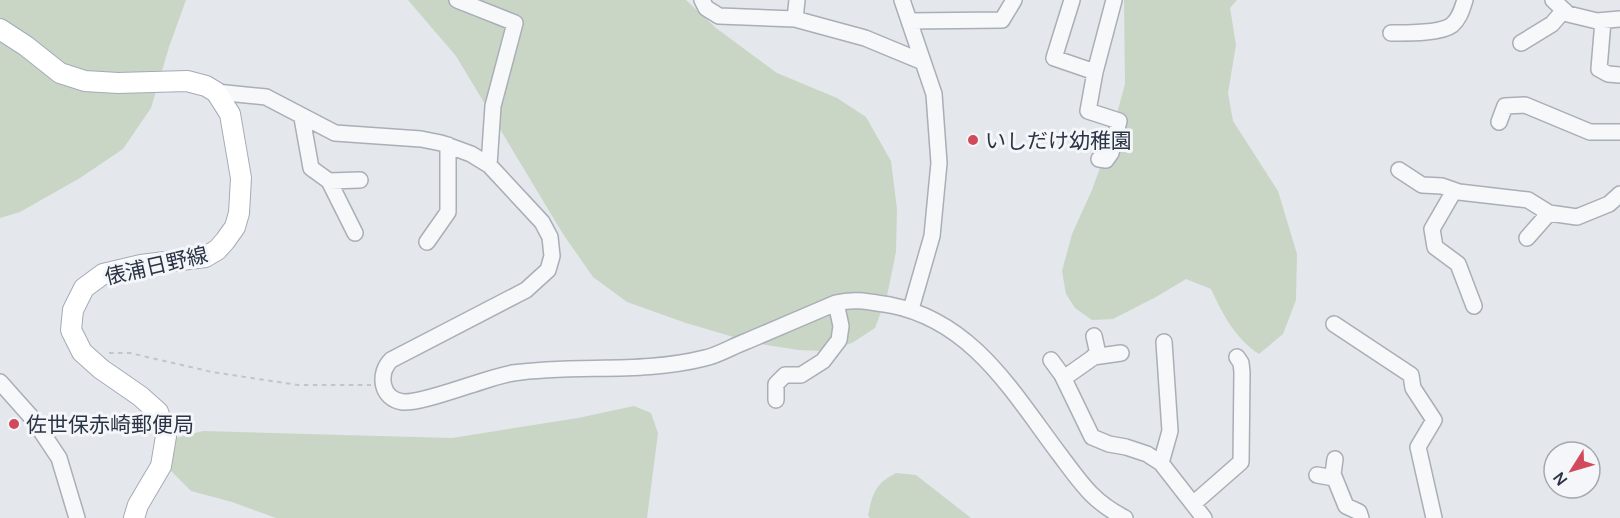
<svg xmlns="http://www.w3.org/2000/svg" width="1620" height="518" font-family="Manrope,'Noto Sans JP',sans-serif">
<rect width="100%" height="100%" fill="#e4e7ec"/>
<path fill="#c9d6c5" d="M 0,0 L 186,0 L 169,47 L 151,108 L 123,149 L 80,178 L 20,212 L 0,218 Z
M 408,0 L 686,0 L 716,28 L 777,73 L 837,98 L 866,117 L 891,161 L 897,209 L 896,252 L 887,296 L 875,328 L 852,343 L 823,351 L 798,350 L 754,343 L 686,323 L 627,302 L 593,277 L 563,234 L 456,56 Z
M 1124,0 L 1237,0 L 1230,8 L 1236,45 L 1228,93 L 1233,121 L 1278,191 L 1297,254 L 1296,300 L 1283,334 L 1259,354 C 1235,338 1223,315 1211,289 L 1186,279 L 1156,297 L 1113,319 L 1092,320 L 1075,308 L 1066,294 L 1062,271 L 1072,234 L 1092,190 L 1109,143 L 1125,84 Z
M 634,406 L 651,413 L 658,433 L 647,518 L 276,518 L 232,502 L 191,491 L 171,471 L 167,458 L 172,439 L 203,431 L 452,438 L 578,418 Z
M 896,473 L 916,475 L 971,518 L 870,518 L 868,515 C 873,493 875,484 896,473 Z"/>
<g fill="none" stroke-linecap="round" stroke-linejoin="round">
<g stroke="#a9aeb7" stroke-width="18">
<path id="minor" d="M 457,0 L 515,23 L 493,106 L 489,165
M 702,0 L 706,8 L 719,16 L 795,19 L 865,38 L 923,62
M 902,0 L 934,94 L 939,163 L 932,236 L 911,309
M 1072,0 L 1054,58 L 1095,72 L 1114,0
M 1553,0 L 1568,14 L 1597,21 L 1620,19
M 795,19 L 797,0
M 909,21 L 1002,20 L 1014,0
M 1603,21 L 1599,69 L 1608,74 L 1620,75
M 1391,33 C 1406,33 1440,34 1452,25 C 1460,18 1462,9 1465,0
M 1521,43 L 1552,24 L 1564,10
M 1095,72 L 1088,111 L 1119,121 L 1111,153 L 1106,160 L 1099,159
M 216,92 L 266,97 L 335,133 L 421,139 L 441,143 L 471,154 L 489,165 L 542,222 L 550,237 L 552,256 L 548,270 L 526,290 L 391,360 C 378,373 380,399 403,402 C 419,403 457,389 474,384 C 487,380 500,375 513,373 C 577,364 642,374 705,358 C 719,355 733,346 747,341 C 777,328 806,316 836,303 C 855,298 870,302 890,305 C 973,321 1013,393 1060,455 C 1081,483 1093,502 1125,518
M 302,118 L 311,168 L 329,181 L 355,233
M 1499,122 L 1505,106 L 1525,105 L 1590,132 L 1620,132
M 1399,170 L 1422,185 L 1442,186 L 1459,192 L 1528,200 L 1549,213
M 329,181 L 360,180
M 1454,191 L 1432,229 L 1435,247 L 1458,264 L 1474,306
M 1527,238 L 1549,213 L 1577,217 L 1609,204 L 1620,194
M 427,242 L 448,212 L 448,145
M 1334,324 L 1411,375 L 1413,388 L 1434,420 L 1418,447 L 1434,518
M 1093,357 L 1121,353
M 1051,360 L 1062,375 L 1092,437 L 1109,444 L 1126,447 L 1147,454 L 1161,463 L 1204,518
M 1064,378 L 1098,354 L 1094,336
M 0,382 L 33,419 L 59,458 L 77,518
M 776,400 L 776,384 L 785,375 L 801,375 L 823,361 L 839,340 L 841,326 L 836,303
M 1335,459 L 1333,474 L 1346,506 L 1359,512 L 1361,518
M 1161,463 L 1170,431 L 1164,342
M 1317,475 L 1334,478
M 1193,504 L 1241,462 L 1242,372 L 1241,363 L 1237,357"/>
</g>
<g stroke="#a3abb8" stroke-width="22">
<path id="major" d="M 0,29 L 26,46 L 60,73 L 85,81 L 118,83 L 187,81 L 206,86 L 216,92 L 230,114 L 241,178 L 239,213 L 235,227 L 225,241 L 217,250 L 205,257 L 141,265 L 103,274 L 84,288 L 73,310 L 71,330 L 82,352 L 101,369 L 140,396 L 158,412 L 166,436 L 161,466 L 138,505 L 134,518"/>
</g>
<path stroke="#c2c5cb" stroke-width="2" stroke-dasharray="4.5 4.5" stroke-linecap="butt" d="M 109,353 L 130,353 L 212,372 L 298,385 L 371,385"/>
<use href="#minor" stroke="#f7f8fa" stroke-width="15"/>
<use href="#major" stroke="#fff" stroke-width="20"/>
</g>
<g fill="#d1495b" stroke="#f4f6f9" stroke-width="2">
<circle cx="973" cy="140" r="6"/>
<circle cx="14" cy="424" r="6"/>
</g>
<g text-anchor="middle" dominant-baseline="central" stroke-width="6" stroke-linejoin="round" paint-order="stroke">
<g font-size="21" fill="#2b3445" stroke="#f4f6f9" text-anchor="start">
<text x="985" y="140">いしだけ幼稚園</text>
<text x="26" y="424">佐世保赤崎郵便局</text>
</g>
<g font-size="21" fill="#2b3445" stroke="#f4f6f9">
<text transform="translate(156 265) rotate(-13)">俵浦日野線</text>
</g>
</g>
<g transform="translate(1572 470) rotate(233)"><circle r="28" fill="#f4f6f9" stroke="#a4a8b1" stroke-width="1.5"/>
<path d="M0-4.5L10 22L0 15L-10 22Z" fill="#d1495b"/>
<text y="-9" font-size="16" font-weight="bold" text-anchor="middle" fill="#2b3445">N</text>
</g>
</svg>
